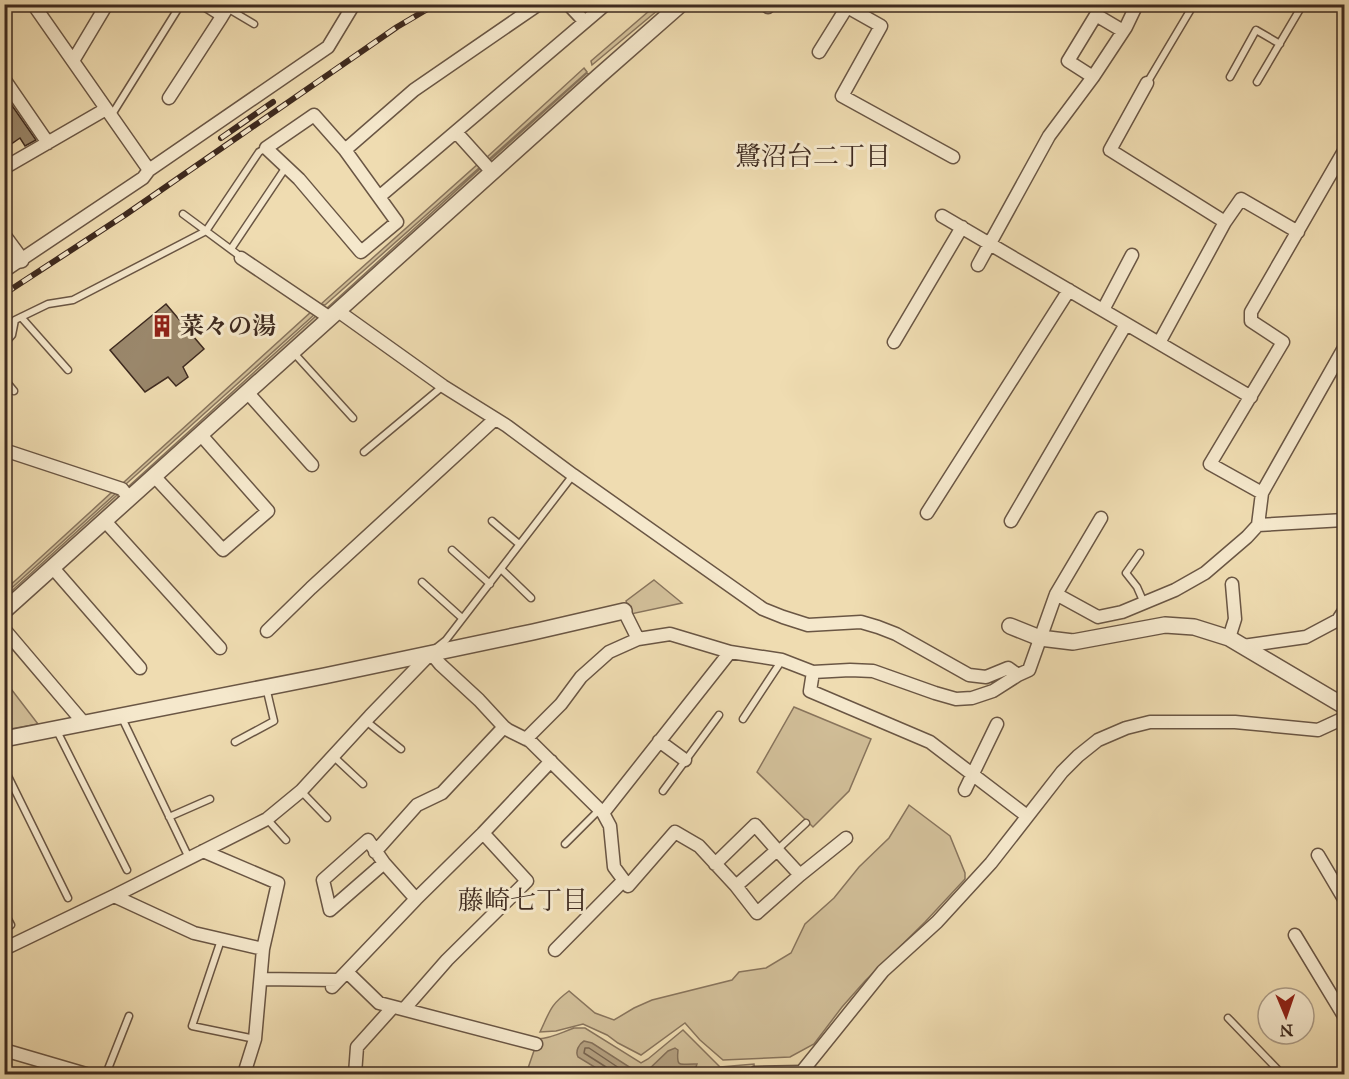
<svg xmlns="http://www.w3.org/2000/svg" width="1349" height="1079" font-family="'IM FELL Great Primer','Noto Serif JP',serif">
<rect width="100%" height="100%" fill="#efdcb1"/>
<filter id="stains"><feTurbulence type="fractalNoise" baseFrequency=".00333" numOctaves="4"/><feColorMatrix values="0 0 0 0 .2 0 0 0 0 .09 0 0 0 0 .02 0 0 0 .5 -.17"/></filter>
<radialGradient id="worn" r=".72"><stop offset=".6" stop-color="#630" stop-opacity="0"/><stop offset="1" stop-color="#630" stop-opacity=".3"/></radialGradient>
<path fill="#d1be98" stroke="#88745c" stroke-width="1.5" d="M 656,5 L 664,5 L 592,65 L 591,61 Z
M 584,68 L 587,72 L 488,160 L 486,158 Z
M 587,73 L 590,75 L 491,164 L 488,162 Z
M 478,164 L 480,167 L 325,305 L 321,304 Z
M 481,168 L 484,170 L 329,309 L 327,308 Z
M 311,312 L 315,314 L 126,484 L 123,483 Z
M 317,315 L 319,317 L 318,320 L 132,486 L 129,486 Z
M 111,493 L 114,492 L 115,494 L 5,594 L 5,590 Z
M 117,495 L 118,496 L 119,498 L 5,601 L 5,597 Z
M 654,580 L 682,603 L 631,614 L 626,601 Z
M 4,681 L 5,681 L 38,724 L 5,730 Z
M 794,707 L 871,739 L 849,791 L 813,827 L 757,772 Z
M 909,805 L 950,836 L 965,873 L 965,879 L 925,922 L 865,981 L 842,1007 L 814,1044 L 790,1057 L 723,1060 L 700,1040 L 685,1023 L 641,1055 L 618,1043 L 607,1035 L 583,1024 L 556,1031 L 540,1032 C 550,1011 550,1005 569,991 L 595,1013 L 614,1020 L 634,1008 L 652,1000 L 732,980 L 739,972 L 766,968 L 791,953 L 805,924 L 834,898 L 859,867 L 889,838 Z
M 574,1028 L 585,1028 L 641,1063 L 648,1059 L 683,1030 L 720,1067 L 754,1064 L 755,1074 L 526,1074 L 538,1039 C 553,1038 560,1033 574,1028 Z"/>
<path fill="#b39f7f" stroke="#847059" stroke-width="1.5" d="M 584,1041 L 592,1043 L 637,1072 L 646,1072 L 668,1051 L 675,1048 L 678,1050 C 676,1070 681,1063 697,1064 L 696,1067 L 685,1074 L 606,1074 L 578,1057 C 575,1051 579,1044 584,1041 Z"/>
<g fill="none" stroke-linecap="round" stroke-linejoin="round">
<path stroke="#78644f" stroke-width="1.5" d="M 608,1074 L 606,1067 L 584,1053 L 585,1048 L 589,1048 L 628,1074"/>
</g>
<path fill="#9a876b" stroke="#3e2a1f" stroke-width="1.5" d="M 4,94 L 36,140 L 25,146 L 20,138 L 4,149 Z
M 166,304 L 204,349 L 183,367 L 188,377 L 176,386 L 168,377 L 145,392 L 110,350 Z"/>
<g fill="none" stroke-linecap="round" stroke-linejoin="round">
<g stroke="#6a5644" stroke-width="9">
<path id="service" d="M 199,4 L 221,18
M 227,8 L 254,24
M 1230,77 L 1256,30 L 1280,44
M 1257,82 L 1303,4
M 1147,83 L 1194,4
M 111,116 L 181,4
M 183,214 L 237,254 L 241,258
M 231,249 L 286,167
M 21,317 L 68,370
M 4,344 L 12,335 L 15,320 L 48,304 L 73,300 L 206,231 L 259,152 L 266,148
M 293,352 L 353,418
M 4,379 L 14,391
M 364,452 L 443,386
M 492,521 L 519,544
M 452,550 L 490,584
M 1140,553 L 1126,573 L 1137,587 L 1144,603
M 501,569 L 531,598
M 422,582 L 462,618
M 436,648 L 446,640 L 573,475
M 122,718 L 189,858
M 743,719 L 782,660
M 366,721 L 401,749
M 56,729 L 127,870
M 235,742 L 274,721 L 266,687
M 333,756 L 363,784
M 4,768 L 68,898
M 301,791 L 327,818
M 663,791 L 719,715
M 169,817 L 210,799
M 267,819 L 286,840
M 565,844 L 599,810
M 777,850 L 806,823
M 4,912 L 11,925
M 221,940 L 192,1026 L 255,1039
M 1228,1018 L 1282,1074
M 754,1070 L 804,1069
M 4,1074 L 5,1074
M 106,1074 L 129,1016"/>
</g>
<g stroke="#6a5644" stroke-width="15">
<path id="minor" d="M 33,4 L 149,170
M 568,4 L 585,22
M 842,4 L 881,26 L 842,96 L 953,157
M 768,7 L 771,4
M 819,52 L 847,7
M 73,61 L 107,4
M 1093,77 L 1068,61 L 1096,15 L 1123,31
M 4,79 L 48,143
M 1147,83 L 1110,150 L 1225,222
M 169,98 L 221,18 L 227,8 L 228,4
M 314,115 L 345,150 L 397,222 L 361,252 L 299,179 L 266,148 Z
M 456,132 L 492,172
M 345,150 L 414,90 L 539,4
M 4,168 L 106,109
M 379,197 L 606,4
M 942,216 L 1251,397
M 241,258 L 330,318
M 978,265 L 1049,136 L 1093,77 L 1126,27 L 1137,4
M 4,271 L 143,178 L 149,170 L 328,47 L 354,4
M 1103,310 L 1132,255
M 338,311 L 443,386 L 507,426 L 573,475 L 763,609 L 783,617 L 808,625 L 861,622 L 878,627 L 896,634 L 969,675 L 986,677 L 1008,668 L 1018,675 L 1029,670 L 1056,594 L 1098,617 L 1122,612 L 1175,590 L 1205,573 L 1247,537 L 1258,525 L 1262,493 L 1344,348
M 894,342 L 962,227
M 1159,343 L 1225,222 L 1241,199 L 1298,232
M 248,393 L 312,465
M 4,450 L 122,489 L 129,498
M 154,476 L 223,550 L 268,511 L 201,435
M 1262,493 L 1210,464 L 1283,342 L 1251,321 L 1251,312 L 1344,151
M 927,513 L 1069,290
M 104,520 L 220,648
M 1011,521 L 1126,324
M 1258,525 L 1344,520
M 53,568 L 140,668
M 1056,594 L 1101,518
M 4,629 L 83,722
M 267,631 L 311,588 L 495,419
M 1229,638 L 1235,619 L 1232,584
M 1243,646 L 1306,637 L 1338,620 L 1344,611
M 730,652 L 782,660 L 813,672 L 850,670 L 873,671 L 935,693 L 956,699 L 972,698 L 993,691 L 1018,675
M 813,672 L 810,691 L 930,742 L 1027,816
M 526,739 L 561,704 L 581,677 L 609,652 L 638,639
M 659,741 L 685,760
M 965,790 L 997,724
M 603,813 L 730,652 L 670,634 L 638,639 L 624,611
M 483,833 L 551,761
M 203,851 L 278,883 L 263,949 L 255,1039 L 244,1074
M 375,852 L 417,805 L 442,793 L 504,727
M 1318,855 L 1344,899
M 384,863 L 330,910 L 323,880 L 368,840 L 384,863 L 416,899
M 800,875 L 846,838
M 736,886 L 757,913 L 800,875 L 777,850
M 114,896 L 194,933 L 263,949
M 1295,935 L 1344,1016
M 4,949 L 114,896 L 267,819 L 301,791 L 370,716 L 431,653 L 440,664 L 479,700 L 504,727 L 508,730 L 530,741 L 603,813 L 610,826 L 614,867 L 628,886 L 675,832 L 699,846 L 736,886 L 777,850 L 755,825 L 715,864
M 555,950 L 623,881
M 347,972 L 379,1003 L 536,1044
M 261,979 L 338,980
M 332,987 L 416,899 L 483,833 L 527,881 L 447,960 L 405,1008
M 4,1050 L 86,1074
M 804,1069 L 883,971 L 937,922 L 991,863 L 1062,772 L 1078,756 L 1098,740 L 1126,728 L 1150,722 L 1235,722 L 1318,730 L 1344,718
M 355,1074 L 357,1047 L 393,1007"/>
</g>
<g stroke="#6a5644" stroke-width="18">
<path id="tertiary" d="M 4,237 L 21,260
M 4,611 L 598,77 L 681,4
M 1010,626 L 1040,638 L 1073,642 L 1165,625 L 1194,627 L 1229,638 L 1344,706
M 4,739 L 324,676 L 533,632 L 624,611"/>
</g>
<use href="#service" stroke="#f5e8cc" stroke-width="6"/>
<use href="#minor" stroke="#f5e8cc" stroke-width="12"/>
<use href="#tertiary" stroke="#f5e8cc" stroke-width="15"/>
<g stroke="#3e2a1f" stroke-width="6">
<path id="rail" d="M 221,138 L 273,102
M 4,294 L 125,215 L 397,27 L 436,4"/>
</g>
<use href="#rail" stroke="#f5e8cc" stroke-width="4" stroke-dasharray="11" stroke-linecap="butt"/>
</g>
<defs>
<g id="building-bare" transform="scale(1.8)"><path d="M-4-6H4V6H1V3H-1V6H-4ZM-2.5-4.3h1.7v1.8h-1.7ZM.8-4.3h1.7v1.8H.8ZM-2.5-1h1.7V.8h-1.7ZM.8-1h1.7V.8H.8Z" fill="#8f2418" stroke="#f5e8cc" stroke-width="2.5" paint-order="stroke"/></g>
</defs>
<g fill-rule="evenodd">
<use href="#building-bare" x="162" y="326"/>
</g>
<g text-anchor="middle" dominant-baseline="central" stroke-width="6" stroke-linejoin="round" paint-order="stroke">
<g font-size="24" font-weight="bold" fill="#3e2a1f" stroke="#f5e8cc" text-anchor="start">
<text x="180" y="326">菜々の湯</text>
</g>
<g font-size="26" fill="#3e2a1f" stroke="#f5e8cc">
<text x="813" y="156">鷺沼台二丁目</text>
<text x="523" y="900">藤崎七丁目</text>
</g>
</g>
<rect width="1349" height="1079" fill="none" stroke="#efdcb1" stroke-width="24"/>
<rect x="6" y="6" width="1337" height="1067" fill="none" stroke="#3e2a1f" stroke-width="3"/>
<rect x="12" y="12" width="1325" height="1055" fill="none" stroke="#3e2a1f" stroke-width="1.5"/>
<g transform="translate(1286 1016) rotate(178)"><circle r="28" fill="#f5e8cc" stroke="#ac9c87" stroke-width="1.5"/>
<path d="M0-4.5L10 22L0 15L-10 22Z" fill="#8f2418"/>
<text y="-9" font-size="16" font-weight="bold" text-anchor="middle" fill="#3e2a1f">N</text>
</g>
<rect width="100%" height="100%" filter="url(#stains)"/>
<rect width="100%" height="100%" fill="url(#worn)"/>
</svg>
